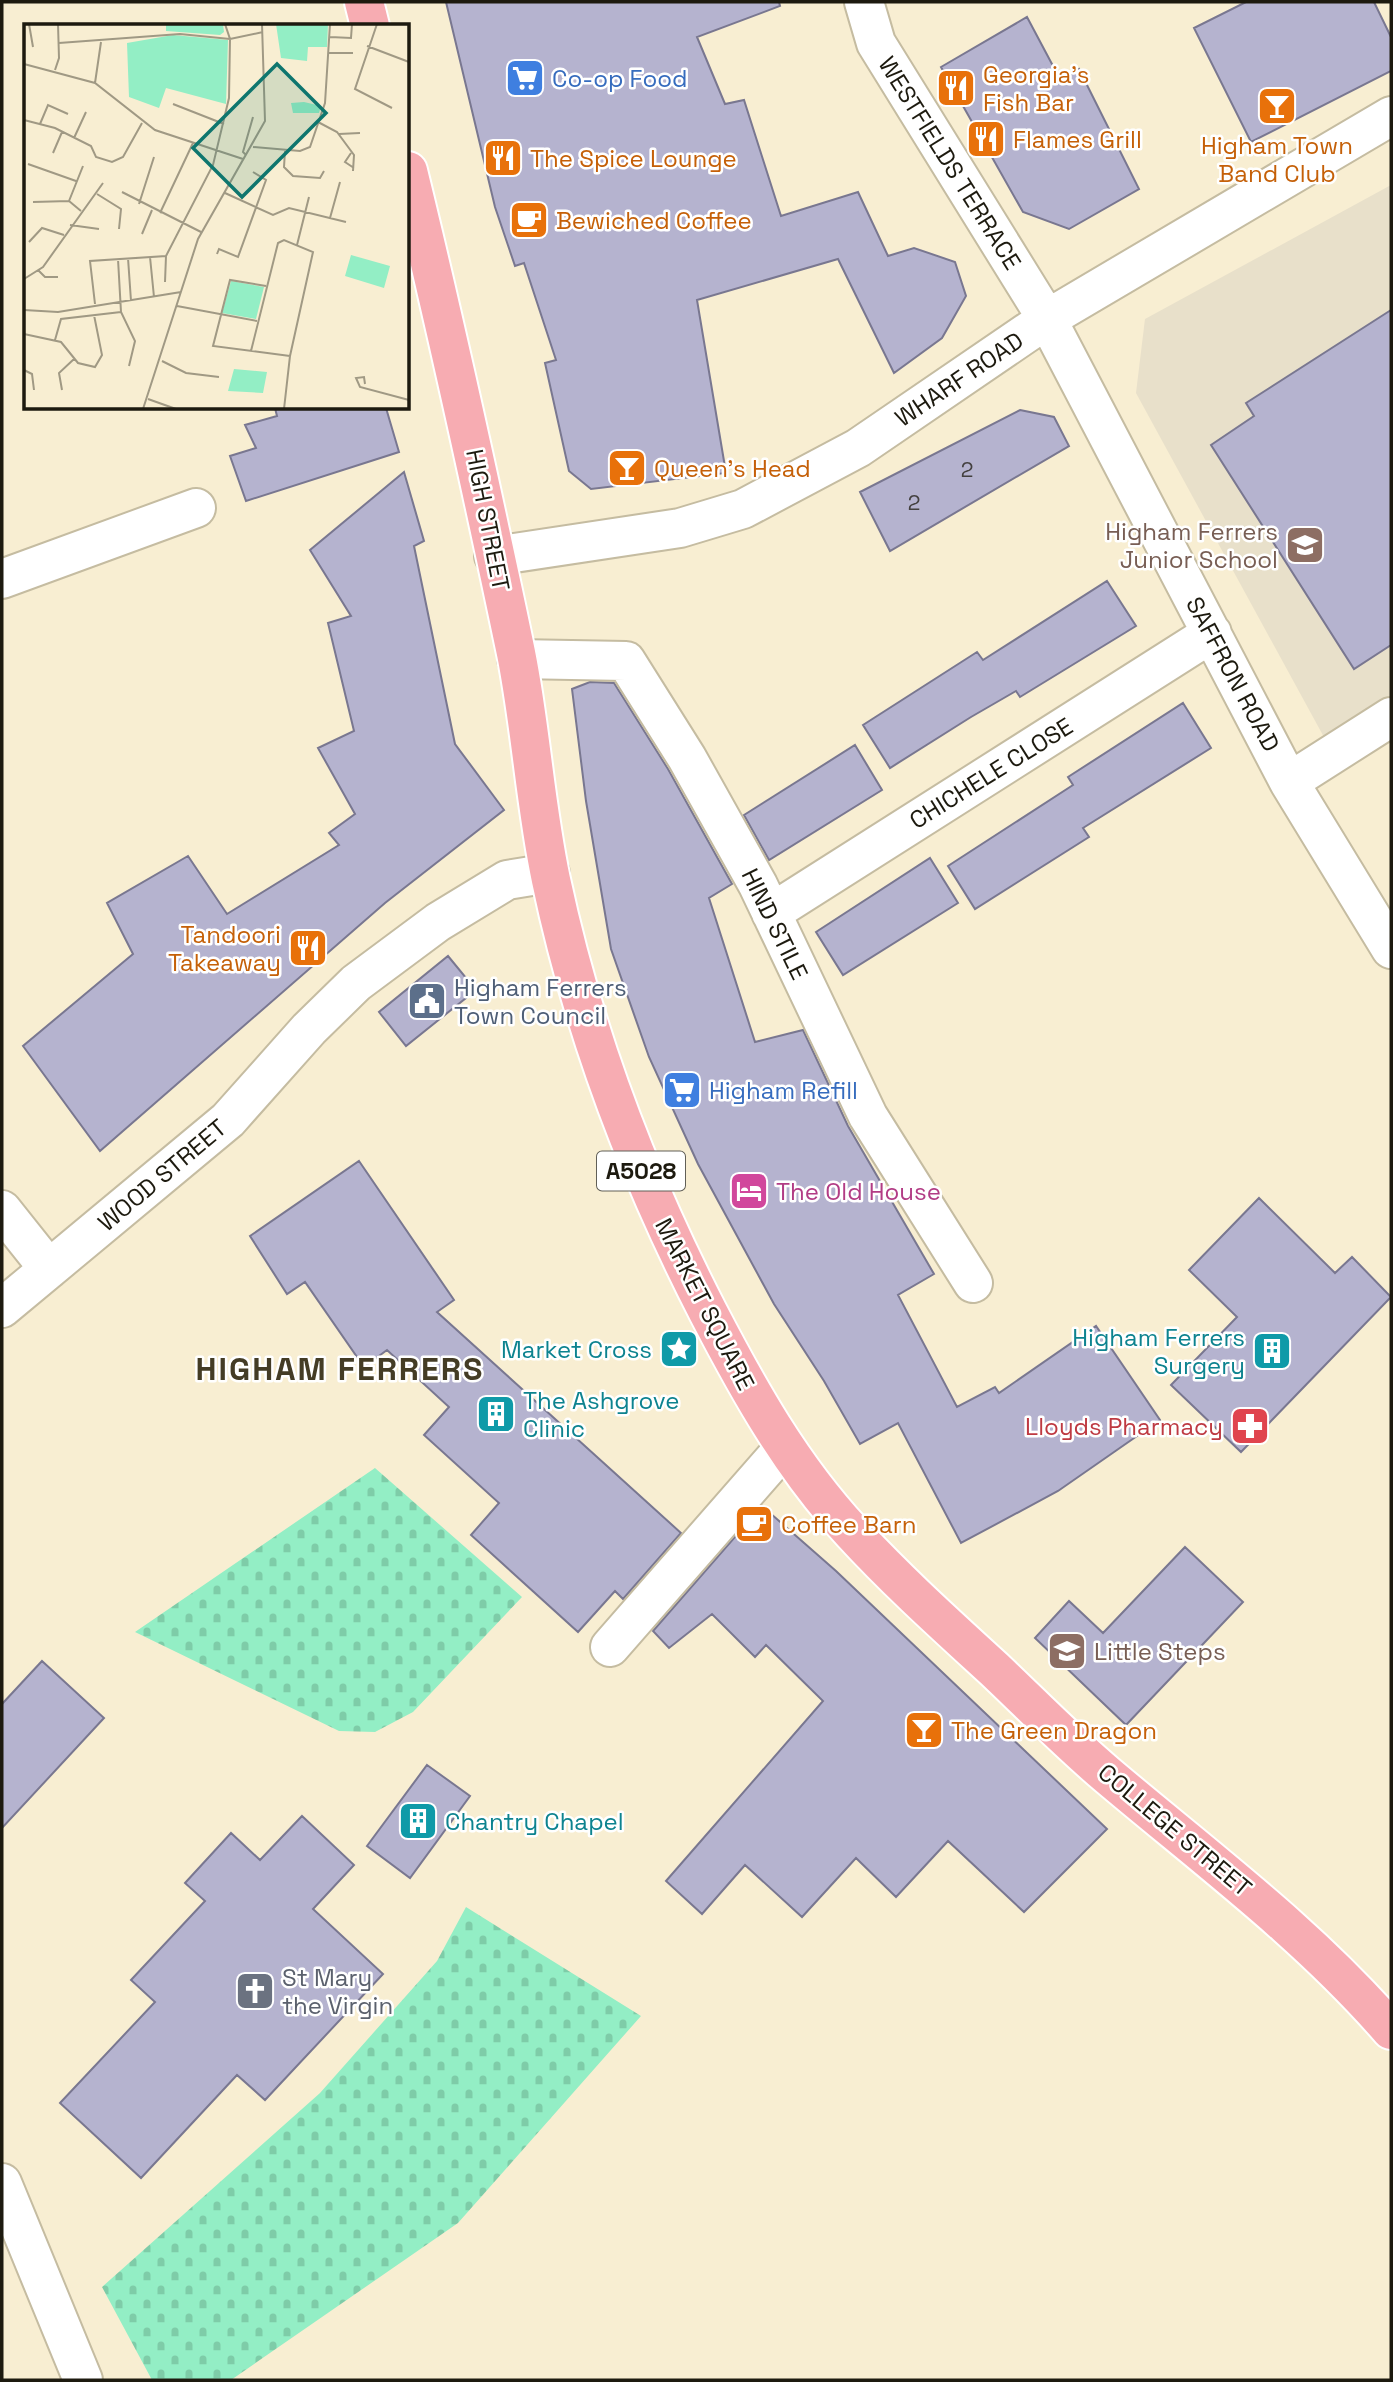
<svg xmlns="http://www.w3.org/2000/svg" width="1393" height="2382" font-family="'Space Grotesk',sans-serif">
<defs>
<pattern id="cemetery-stones" width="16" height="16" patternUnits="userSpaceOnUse" patternTransform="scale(1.75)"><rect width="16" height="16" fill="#93eec5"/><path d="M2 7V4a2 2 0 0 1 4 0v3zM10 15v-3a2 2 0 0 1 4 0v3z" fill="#7ecca8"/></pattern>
</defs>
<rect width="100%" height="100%" fill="#f8eed2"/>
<path fill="#e8e0ca" d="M 1391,185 L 1391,696 L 1325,739 L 1136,393 L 1145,319 Z"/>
<path fill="url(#cemetery-stones)" d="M 375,1468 L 522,1597 L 413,1712 L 375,1732 L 339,1731 L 135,1632 Z
M 466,1907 L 641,2016 L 458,2223 L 231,2380 L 152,2380 L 102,2287 L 320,2093 L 437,1961 Z"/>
<path fill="#b5b3cf" stroke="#797790" stroke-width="2" d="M 446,2 L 779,2 L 780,6 L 697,37 L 725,104 L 744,100 L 781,216 L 858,192 L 888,256 L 914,248 L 955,262 L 966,296 L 942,338 L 894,373 L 838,259 L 697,300 L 726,473 L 591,489 L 569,471 L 545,363 L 556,360 L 524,263 L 515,266 L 495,207 Z
M 1246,2 L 1374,2 L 1391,37 L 1391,71 L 1251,142 L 1194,28 Z
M 1027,17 L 1061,81 L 1079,69 L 1139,189 L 1069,229 L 1023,212 L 941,67 Z
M 1391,310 L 1391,645 L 1354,669 L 1211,445 L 1254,416 L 1246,403 Z
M 275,408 L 386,408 L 399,452 L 246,501 L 230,456 L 256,448 L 245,425 L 277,416 Z
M 1020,410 L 1054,417 L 1069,446 L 890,551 L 860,492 Z
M 404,472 L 424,541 L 414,546 L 455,744 L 504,810 L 385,903 L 100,1151 L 23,1046 L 133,954 L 107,903 L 188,856 L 227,914 L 339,845 L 329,833 L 355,814 L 318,748 L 354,731 L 328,623 L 351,616 L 310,550 Z
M 1107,581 L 1136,626 L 1020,697 L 1016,691 L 971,717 L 890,768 L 863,725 L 977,652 L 983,660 Z
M 590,682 L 614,683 L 668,769 L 732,884 L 709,898 L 755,1042 L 803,1030 L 848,1126 L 934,1274 L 898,1295 L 957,1407 L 995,1387 L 999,1393 L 1096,1326 L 1160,1420 L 1058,1491 L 961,1543 L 898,1423 L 860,1444 L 824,1381 L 774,1304 L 698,1164 L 649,1057 L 611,949 L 586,801 L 572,689 Z
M 1183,703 L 1211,748 L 1083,828 L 1089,837 L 975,909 L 948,866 L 1073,785 L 1068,777 Z
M 855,745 L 882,790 L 769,860 L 744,815 Z
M 930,858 L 958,903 L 843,975 L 816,932 Z
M 448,956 L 476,990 L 406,1046 L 379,1012 Z
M 359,1161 L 454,1300 L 437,1312 L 681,1533 L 623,1599 L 615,1591 L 578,1632 L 471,1535 L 499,1503 L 424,1435 L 449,1407 L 387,1350 L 364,1367 L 305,1282 L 287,1294 L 250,1236 Z
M 1259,1198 L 1335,1273 L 1352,1257 L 1391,1297 L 1241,1452 L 1171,1385 L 1237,1317 L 1189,1270 Z
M 762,1506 L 836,1571 L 1107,1829 L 1024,1912 L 948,1841 L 896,1897 L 856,1858 L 802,1917 L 745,1865 L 702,1914 L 666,1881 L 823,1701 L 766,1645 L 755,1657 L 712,1614 L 669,1648 L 653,1631 Z
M 1185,1547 L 1243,1602 L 1126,1725 L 1035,1638 L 1069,1601 L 1103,1633 Z
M 42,1661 L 104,1718 L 2,1828 L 2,1704 Z
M 427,1765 L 470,1796 L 410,1878 L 367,1846 Z
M 302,1816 L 354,1865 L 313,1909 L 383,1974 L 265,2100 L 237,2075 L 141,2178 L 60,2103 L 155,2002 L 131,1980 L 205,1901 L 185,1883 L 231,1833 L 260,1860 Z"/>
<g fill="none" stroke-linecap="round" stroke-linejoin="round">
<g stroke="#c5bca1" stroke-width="42">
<path id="minor" d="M 864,2 L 876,43 L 1047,319 L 1289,782 L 1391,949
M 494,556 L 680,528 L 743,509 L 858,448 L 1047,319 L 1391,116
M 2,579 L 196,508
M 517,659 L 626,661 L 687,758 L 758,885 L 868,1116 L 973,1283
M 1289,782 L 1391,717
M 771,913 L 1212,633
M 2,1210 L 49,1269
M 2,1308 L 228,1120 L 309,1029 L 356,983 L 438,922 L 507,880 L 550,873
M 610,1647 L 784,1448
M 2,2183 L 83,2380"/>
</g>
<g stroke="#fff" stroke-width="42">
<path id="major" d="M 364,2 L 370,26
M 408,171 C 447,331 482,491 516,653 C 531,728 535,805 551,880 C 583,1031 638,1176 708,1312 C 749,1391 791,1466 852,1532 C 896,1580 946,1625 994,1669 C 1031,1704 1067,1741 1106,1774 C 1204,1857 1307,1933 1391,2030"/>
</g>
<use href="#minor" stroke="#fff" stroke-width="38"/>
<use href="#major" stroke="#f7acb2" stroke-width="38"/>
</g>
<defs>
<g id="supermarket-square" transform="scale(2.0125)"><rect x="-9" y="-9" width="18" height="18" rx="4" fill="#3f7fe0" stroke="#fff"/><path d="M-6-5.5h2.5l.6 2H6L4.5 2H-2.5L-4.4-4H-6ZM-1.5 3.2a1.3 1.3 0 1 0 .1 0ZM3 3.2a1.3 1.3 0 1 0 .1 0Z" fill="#fff"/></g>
<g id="restaurant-square" transform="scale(2.0125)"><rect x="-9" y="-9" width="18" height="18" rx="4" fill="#e8710a" stroke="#fff"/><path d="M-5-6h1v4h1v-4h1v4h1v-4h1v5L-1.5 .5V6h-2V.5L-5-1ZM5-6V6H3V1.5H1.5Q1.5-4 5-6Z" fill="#fff"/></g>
<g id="bar-square" transform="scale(2.0125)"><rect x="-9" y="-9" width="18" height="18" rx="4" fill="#e8710a" stroke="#fff"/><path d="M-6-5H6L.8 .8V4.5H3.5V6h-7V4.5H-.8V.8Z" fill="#fff"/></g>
<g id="cafe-square" transform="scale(2.0125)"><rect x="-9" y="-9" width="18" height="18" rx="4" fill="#e8710a" stroke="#fff"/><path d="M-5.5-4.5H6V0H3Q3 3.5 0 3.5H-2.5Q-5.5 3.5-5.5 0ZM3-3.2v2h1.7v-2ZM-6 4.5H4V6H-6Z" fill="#fff"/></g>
<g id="school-square" transform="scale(2.0125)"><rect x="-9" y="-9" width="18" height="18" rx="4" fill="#8d6e63" stroke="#fff"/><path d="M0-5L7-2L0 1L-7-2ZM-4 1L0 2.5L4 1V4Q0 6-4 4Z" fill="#fff"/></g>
<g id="civic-square" transform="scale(2.0125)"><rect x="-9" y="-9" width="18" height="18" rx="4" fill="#5c6f8a" stroke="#fff"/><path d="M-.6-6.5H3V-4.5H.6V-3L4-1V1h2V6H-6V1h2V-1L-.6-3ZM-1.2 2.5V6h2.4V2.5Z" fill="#fff"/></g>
<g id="hotel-square" transform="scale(2.0125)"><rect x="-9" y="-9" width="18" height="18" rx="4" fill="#d1479c" stroke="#fff"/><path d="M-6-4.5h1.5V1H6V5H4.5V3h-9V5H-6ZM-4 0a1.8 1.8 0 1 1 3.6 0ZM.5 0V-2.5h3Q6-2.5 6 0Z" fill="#fff"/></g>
<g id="sight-square" transform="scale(2.0125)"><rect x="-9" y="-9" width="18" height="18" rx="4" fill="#0f9aa8" stroke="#fff"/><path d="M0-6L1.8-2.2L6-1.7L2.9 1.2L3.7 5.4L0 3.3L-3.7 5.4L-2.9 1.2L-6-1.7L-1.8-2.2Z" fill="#fff"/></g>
<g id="building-square" transform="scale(2.0125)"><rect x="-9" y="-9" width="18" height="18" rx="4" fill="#0f9aa8" stroke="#fff"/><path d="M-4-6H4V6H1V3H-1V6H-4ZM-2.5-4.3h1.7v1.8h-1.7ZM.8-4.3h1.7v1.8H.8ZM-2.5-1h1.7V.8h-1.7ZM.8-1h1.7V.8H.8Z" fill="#fff"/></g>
<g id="pharmacy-square" transform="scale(2.0125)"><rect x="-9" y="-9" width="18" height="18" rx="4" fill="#e0444e" stroke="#fff"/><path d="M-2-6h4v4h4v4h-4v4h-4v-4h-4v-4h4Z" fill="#fff"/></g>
<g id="church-square" transform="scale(2.0125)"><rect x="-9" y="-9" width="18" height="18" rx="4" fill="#6b7280" stroke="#fff"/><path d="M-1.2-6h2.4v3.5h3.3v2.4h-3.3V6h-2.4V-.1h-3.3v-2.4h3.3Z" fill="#fff"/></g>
</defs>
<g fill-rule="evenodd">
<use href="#supermarket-square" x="525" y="78"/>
<use href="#restaurant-square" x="956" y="88"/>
<use href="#bar-square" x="1277" y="106"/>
<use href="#restaurant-square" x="986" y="139"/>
<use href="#restaurant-square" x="503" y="158"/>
<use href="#cafe-square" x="529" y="220"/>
<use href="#bar-square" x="627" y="468"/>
<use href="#school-square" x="1305" y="545"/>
<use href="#restaurant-square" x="308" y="948"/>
<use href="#civic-square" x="427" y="1001"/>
<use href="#supermarket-square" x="682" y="1090"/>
<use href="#hotel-square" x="749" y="1191"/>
<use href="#sight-square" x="679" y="1349"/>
<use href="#building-square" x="1272" y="1351"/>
<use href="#building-square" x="496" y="1414"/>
<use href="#pharmacy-square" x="1250" y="1426"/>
<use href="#cafe-square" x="754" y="1524"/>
<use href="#school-square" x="1067" y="1651"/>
<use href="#bar-square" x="924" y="1730"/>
<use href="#building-square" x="418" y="1821"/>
<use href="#church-square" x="255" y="1991"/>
</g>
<g text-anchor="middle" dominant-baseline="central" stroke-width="5" stroke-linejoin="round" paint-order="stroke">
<g font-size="21" fill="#43403f">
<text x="967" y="469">2</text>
<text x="914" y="502">2</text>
</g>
<rect fill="#fff" stroke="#615f57" stroke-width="2" x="597" y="1151.5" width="88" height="39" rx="5"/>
<g font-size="23" font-weight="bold" fill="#1d1a0f">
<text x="641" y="1171">A5028</text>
</g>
<g font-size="24" fill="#c56008" stroke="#fff" text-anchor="start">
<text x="983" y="74">Georgia's<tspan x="983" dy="28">Fish Bar</tspan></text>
<text x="1013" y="139">Flames Grill</text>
<text x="1277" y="145" text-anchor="middle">Higham Town<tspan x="1277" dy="28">Band Club</tspan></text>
<text x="530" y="158">The Spice Lounge</text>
<text x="556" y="220">Bewiched Coffee</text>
<text x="654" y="468">Queen's Head</text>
<text x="281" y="934" text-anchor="end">Tandoori<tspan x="281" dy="28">Takeaway</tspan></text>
<text x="781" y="1524">Coffee Barn</text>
<text x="951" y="1730">The Green Dragon</text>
</g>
<g font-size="24" fill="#366cbe" stroke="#fff" text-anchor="start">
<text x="552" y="78">Co-op Food</text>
<text x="709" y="1090">Higham Refill</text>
</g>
<g font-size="24" fill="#1d1a0f" stroke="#fff">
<text transform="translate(950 163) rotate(58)">WESTFIELDS TERRACE</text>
<text transform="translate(959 379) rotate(-34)">WHARF ROAD</text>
<text transform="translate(488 520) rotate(79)">HIGH STREET</text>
<text transform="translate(1233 674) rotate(62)">SAFFRON ROAD</text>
<text transform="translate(991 773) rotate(-32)">CHICHELE CLOSE</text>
<text transform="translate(775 924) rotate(64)">HIND STILE</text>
<text transform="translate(162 1175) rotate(-40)">WOOD STREET</text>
<text transform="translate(705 1304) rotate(63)">MARKET SQUARE</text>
<text transform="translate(1175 1830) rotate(40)">COLLEGE STREET</text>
</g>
<g font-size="24" fill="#785e54" stroke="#fff" text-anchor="end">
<text x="1278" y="531">Higham Ferrers<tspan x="1278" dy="28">Junior School</tspan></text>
<text x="1094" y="1651" text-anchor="start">Little Steps</text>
</g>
<g font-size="24" fill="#4e5e75" stroke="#fff" text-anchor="start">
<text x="454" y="987">Higham Ferrers<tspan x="454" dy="28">Town Council</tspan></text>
</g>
<g font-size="24" fill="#b23c85" stroke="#fff" text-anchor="start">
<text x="776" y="1191">The Old House</text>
</g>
<g font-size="24" fill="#0d838f" stroke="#fff" text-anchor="end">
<text x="1245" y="1337">Higham Ferrers<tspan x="1245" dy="28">Surgery</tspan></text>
<text x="652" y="1349">Market Cross</text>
<text x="523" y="1400" text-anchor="start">The Ashgrove<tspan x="523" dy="28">Clinic</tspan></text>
<text x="445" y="1821" text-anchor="start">Chantry Chapel</text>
</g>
<g font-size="24" fill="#be3a42" stroke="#fff" text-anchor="end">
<text x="1223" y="1426">Lloyds Pharmacy</text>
</g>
<g font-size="24" fill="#5b616d" stroke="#fff" text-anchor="start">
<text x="282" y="1977">St Mary<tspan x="282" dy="28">the Virgin</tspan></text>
</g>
<g font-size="32" font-weight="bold" letter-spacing="2" fill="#443c25" stroke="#fff">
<text x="340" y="1369">HIGHAM FERRERS</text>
</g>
</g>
<g transform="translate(24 24)">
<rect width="385" height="385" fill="#f8eed2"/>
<path d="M 142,0 L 199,0 L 200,8 L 196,11 L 142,7 ZM 280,78 L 297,82 L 295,89 L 269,89 L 267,79 Z" fill="#93eec5"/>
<path d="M 252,0 L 304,0 L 303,23 L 284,23 L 283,37 L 257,34 ZM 149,11 L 204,16 L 202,80 L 142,64 L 135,84 L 105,73 L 103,19 ZM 327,231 L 366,242 L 360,264 L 321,252 ZM 207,257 L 240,263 L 232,295 L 198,289 ZM 210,345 L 243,348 L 239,369 L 204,367 Z" fill="#93eec5"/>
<path fill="none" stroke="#a09984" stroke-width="2" d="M 5,0 L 9,23M 353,0 L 331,65 L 368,84M 306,13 L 327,14 L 328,0M 35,19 L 156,10 L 206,15 L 239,8M 343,22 L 385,38M 305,29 L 329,29M 0,40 L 71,59 L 131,106 L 219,135M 31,46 L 35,34 L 34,0M 71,59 L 77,18M 149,80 L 200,100M 0,96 L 31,104 L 67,122 L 72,133 L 88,138 L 99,133 L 118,99M 294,98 L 313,108 L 330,131 L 329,147M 16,100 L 24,81 L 44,90M 315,110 L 336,109M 50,114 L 62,88M 229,123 L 276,127 L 286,123 L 301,79 L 306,0M 261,127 L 260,143 L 269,152 L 296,154 L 300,147M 29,129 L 38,108M 327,129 L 321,138 L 330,144M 222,131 L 219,128 L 229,93M 4,140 L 52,157M 98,168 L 177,208M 201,169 L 249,191 L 265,184 L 322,198M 73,170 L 97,185 L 95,205M 45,177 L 59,142M 9,178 L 45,177 L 57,187M 115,180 L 130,133M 136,189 L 169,119M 306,194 L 316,158M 46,201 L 75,205M 118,210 L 128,186M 5,218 L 18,204 L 40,211M 273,221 L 285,173M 193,230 L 195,225 L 214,233 L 242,156 L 229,148M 126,233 L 130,273M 104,234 L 107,277M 94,235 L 97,288 L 111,317 L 105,342M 14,246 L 21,253 L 34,253M 0,255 L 19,243 L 79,159M 141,258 L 142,232M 242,262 L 206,256 L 189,322 L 266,332M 71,280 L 66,237 L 142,232 L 189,141 L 205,74 L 206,15 L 201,0M 153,282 L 233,297M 0,286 L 34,288 L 157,268M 0,310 L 37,318 L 54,339 L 71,343 L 78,331 L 70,291M 31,316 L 37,295 L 97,288M 227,327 L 254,219 L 260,216 L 289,228 L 266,332 L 260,385M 138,337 L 162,349 L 195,353M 0,346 L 8,350 L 10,366M 341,360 L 340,353 L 332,354 L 336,363 L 385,376M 38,366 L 35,349 L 50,335M 124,375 L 152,385M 119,385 L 174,215 L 241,97 L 238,0"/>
<path fill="#0f766e" fill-opacity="0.15" stroke="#0f766e" stroke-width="3.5" d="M 253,40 L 302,89 L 218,173 L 169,124 Z"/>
<rect width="385" height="385" fill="none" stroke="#1d1a0f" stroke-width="3.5"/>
</g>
<rect width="1393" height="2382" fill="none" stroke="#1d1a0f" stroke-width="7"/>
</svg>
